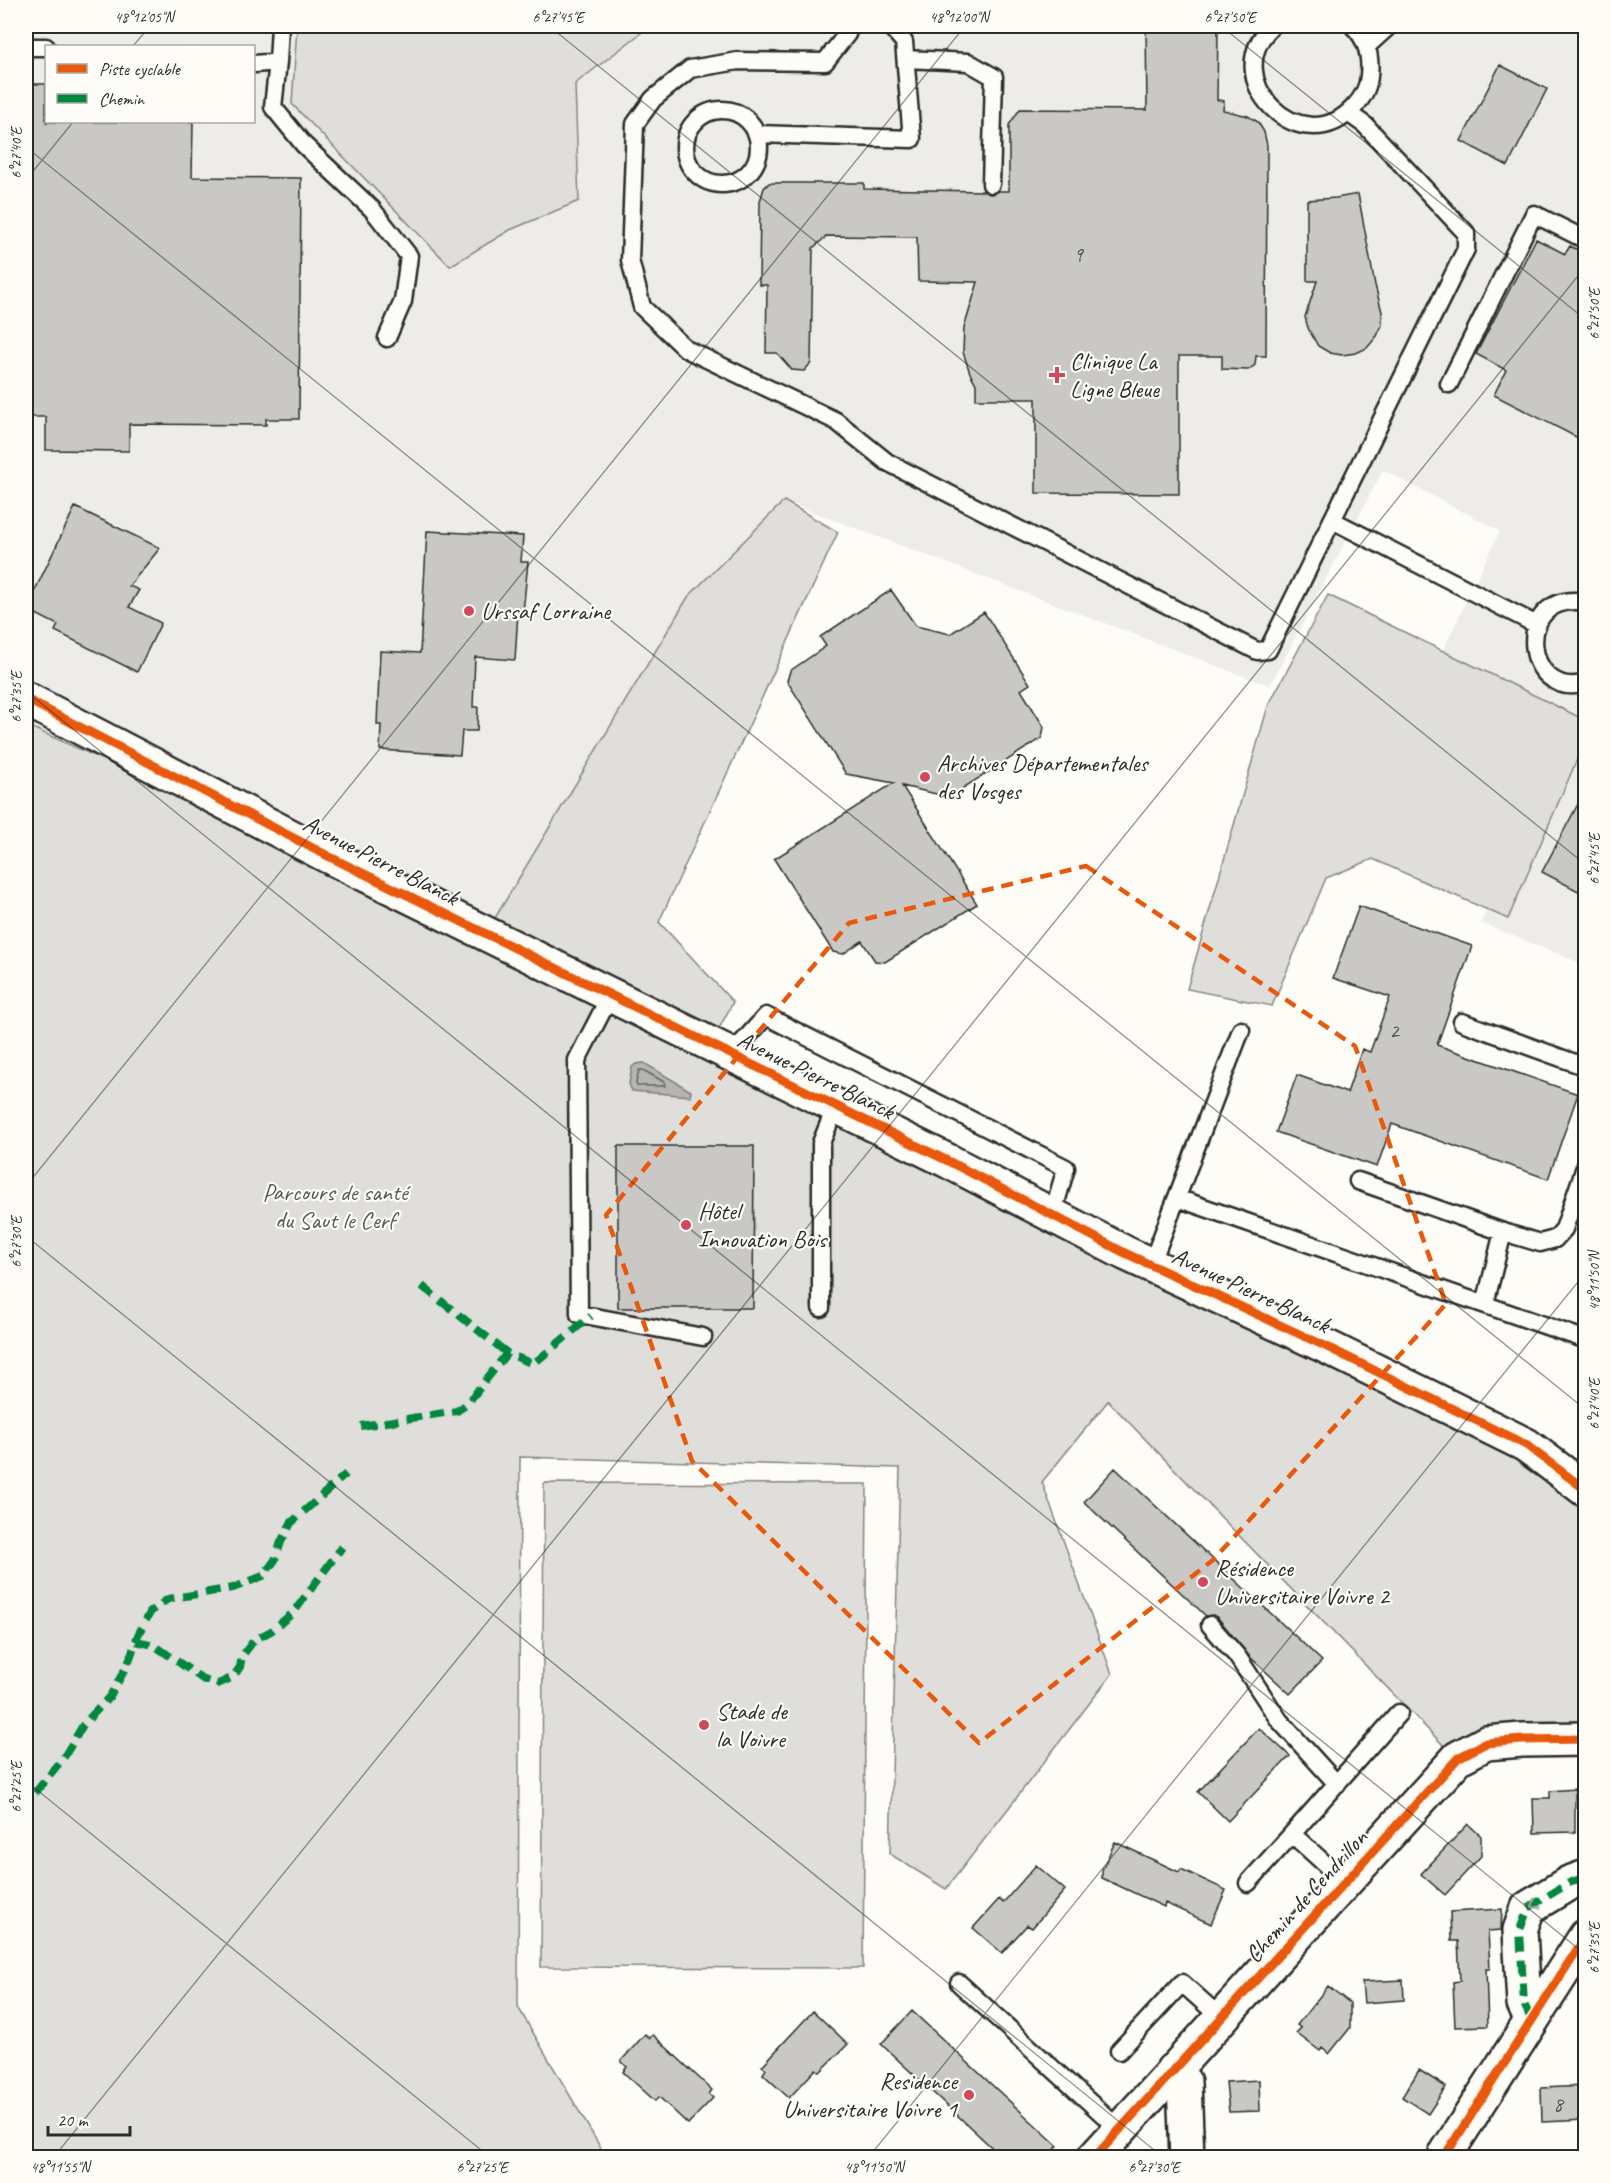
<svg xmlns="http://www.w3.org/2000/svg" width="1611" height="2183" font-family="Caveat,sans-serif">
<rect width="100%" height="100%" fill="#fdfcf7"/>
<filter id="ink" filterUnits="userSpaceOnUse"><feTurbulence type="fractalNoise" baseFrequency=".0167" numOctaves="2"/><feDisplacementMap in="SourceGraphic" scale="12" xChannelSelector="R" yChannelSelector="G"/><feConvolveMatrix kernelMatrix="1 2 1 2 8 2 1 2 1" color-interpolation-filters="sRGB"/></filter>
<g filter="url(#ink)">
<path fill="#edece8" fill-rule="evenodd" d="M 26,26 L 1585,26 L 1585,965 L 1481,923 L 1572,733 L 1433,671 L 1500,531 L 1383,470 L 1270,686 L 784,501 L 688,597 L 486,933 L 26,725 ZM 46,46 L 254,46 L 254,122 L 46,122 Z"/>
<path fill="#dfdeda" stroke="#858482" stroke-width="1.5" d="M 297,26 L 650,26 L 575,84 L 579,201 L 510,230 L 450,266 L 292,104 Z
M 784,501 L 838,532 L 659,922 L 733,1002 L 709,1048 L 1415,1382 L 1585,1500 L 1585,1731 L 1443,1745 L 1108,1401 L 1042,1482 L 1112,1674 L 946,1889 L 890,1854 L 900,1468 L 520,1457 L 518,2007 L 606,2157 L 26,2158 L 26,725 L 486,933 L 688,597 Z
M 1328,595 L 1585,720 L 1585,741 L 1508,919 L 1373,859 L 1326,878 L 1272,1006 L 1187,989 L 1268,706 Z
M 544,1483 L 867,1484 L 863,1968 L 541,1967 Z"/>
<path fill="#b5b4b1" stroke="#7e7d7b" stroke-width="1.5" d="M 644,1063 L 691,1091 L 690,1096 L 632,1091 L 629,1084 L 632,1067 L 636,1064 Z"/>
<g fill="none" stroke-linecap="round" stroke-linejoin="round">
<path stroke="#626261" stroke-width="1.5" d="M 639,1070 L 643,1070 L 664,1082 L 665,1086 L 637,1086 L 636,1083 Z"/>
</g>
<path fill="#c9c8c4" stroke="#2b2b2b" stroke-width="1.5" d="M 1146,26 L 1218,26 L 1217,100 L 1224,101 L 1223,110 L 1248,116 L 1258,122 L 1264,132 L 1267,145 L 1266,356 L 1256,356 L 1255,365 L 1248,370 L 1222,369 L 1222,356 L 1179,356 L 1179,494 L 1036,493 L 1036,399 L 976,399 L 976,384 L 970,373 L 963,352 L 964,328 L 978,282 L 918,281 L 917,237 L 827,236 L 813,248 L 811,363 L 804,371 L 792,370 L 777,353 L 766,353 L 767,285 L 759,285 L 760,201 L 764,188 L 769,183 L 864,183 L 864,189 L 984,191 L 990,194 L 999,191 L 1009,191 L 1009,125 L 1020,109 L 1147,110 Z
M 1500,65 L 1547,89 L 1508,166 L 1461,141 Z
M 26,84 L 46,84 L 46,122 L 193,122 L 192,177 L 301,178 L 299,419 L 266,419 L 266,425 L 129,424 L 129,451 L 46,450 L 46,417 L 26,417 Z
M 1358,194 L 1375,285 L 1382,312 L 1382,325 L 1377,336 L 1367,348 L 1356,353 L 1342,355 L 1330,353 L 1318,346 L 1308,328 L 1305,317 L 1317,281 L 1307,281 L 1307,200 L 1336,198 Z
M 1536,239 L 1565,254 L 1570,246 L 1586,254 L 1586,442 L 1494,395 L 1506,370 L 1476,354 Z
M 75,507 L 160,548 L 129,586 L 139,590 L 129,607 L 161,623 L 137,672 L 55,631 L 58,625 L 26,609 Z
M 427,531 L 523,536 L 521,562 L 528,562 L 523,612 L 518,612 L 515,660 L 475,657 L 473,707 L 478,707 L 477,731 L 462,731 L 460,755 L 380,750 L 381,725 L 377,725 L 380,651 L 420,653 Z
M 891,590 L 916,626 L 950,634 L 984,612 L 1030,684 L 1021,690 L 1044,727 L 1042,738 L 949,797 L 902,786 L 977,904 L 885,962 L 875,961 L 862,941 L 843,954 L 833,952 L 774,859 L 894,783 L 846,774 L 787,681 L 790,671 L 826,646 L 820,637 Z
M 1586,789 L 1586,895 L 1542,872 Z
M 1359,906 L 1472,946 L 1437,1045 L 1578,1094 L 1548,1179 L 1392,1124 L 1377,1167 L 1276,1132 L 1297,1075 L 1347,1093 L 1362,1049 L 1370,1052 L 1390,997 L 1333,978 Z
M 618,1146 L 754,1146 L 753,1308 L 618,1308 Z
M 1115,1468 L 1322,1661 L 1290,1694 L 1250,1657 L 1218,1618 L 1213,1615 L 1206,1616 L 1084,1502 Z
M 1259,1728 L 1290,1756 L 1228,1821 L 1198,1792 Z
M 1575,1789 L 1575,1832 L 1534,1833 L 1533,1798 L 1550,1798 L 1550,1791 Z
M 1468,1824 L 1481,1836 L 1481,1856 L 1445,1895 L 1421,1874 Z
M 1115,1842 L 1179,1872 L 1181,1869 L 1226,1890 L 1211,1924 L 1165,1903 L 1164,1907 L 1102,1878 L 1102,1870 Z
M 1036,1865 L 1065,1890 L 1032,1928 L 1027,1925 L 1002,1953 L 973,1928 L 999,1899 L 1003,1903 Z
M 1502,1909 L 1501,1930 L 1488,1931 L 1490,1969 L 1486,1969 L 1488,2026 L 1455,2027 L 1453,1982 L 1460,1981 L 1458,1941 L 1451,1941 L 1450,1912 Z
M 1403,1980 L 1404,2000 L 1364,2003 L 1362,1982 Z
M 1328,1986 L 1350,2003 L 1350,2028 L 1329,2054 L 1322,2048 L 1320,2051 L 1296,2033 L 1301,2028 L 1297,2025 Z
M 813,2011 L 848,2044 L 820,2072 L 816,2069 L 789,2098 L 763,2074 L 766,2069 L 762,2066 Z
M 912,2011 L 1058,2146 L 1048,2157 L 1002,2157 L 881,2044 Z
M 645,2034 L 649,2038 L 653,2035 L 712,2090 L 709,2094 L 713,2098 L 688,2124 L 659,2097 L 655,2101 L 623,2072 L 627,2067 L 621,2061 Z
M 1419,2070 L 1446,2087 L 1428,2114 L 1402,2097 Z
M 1259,2080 L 1260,2111 L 1229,2112 L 1226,2082 Z
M 1586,2086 L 1586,2120 L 1542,2122 L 1541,2088 Z"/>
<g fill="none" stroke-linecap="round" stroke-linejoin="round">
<g stroke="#2b2b2b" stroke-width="21">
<path id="service" d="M 850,26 L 847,34 L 825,62 L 738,61 L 690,69 L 653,99 L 635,124 L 630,260 L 642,307 L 686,349 L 836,421 L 887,462 L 1257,651 L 1268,650 L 1466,249 L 1466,233 L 1365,125 L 1348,113
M 1272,26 C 1216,79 1301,163 1353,108 C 1362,99 1368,88 1369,76 C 1371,57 1367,39 1353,26
M 1367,46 L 1389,26
M 26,47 L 46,47
M 906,59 L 968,62 L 994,77 L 991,184
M 278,62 L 273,107 L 304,145 L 372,209 L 409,256 L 403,301 L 387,338
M 254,64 L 278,62 L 280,26
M685 147a37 37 0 1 1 74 0a37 37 0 1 1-74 0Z
M 757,134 L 912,139 L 904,42 L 890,26
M 1449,384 L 1534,214 L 1586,240
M 1332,520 L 1537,625
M 1586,602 C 1511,589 1523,702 1586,683
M 610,996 L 577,1060 L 579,1314 L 703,1337
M 1462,1022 L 1586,1067
M 731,1055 L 766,1016 L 1066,1168 L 1052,1216
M 1358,1181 L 1503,1232 L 1485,1304
M 1177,1198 L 1581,1338
M 1503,1232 L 1540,1243 L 1555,1239 L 1564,1229 L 1586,1164
M 1151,1265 L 1241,1030
M 821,1308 L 821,1143 L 836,1106
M 1210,1625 L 1237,1656 L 1279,1720 L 1337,1784
M 1345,1882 L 1292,1834 L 1399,1713
M 1248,1883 L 1292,1834
M 959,1983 L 1120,2130
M 1119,2051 L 1182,1983 L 1221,2018"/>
</g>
<g stroke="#2b2b2b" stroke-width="38">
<path id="minor" d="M 1531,2019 L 1524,2004 L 1520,1930 L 1528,1908 L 1569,1883 L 1586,1877
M 1173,2070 L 1184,2082 L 1187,2158
M 1094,2158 L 1458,1758 L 1486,1743 L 1522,1740 L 1586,1739
M 1445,2158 L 1446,2154 L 1586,1936"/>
</g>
<g stroke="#2b2b2b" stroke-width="38">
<path id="tertiary" d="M 26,699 L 330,857 L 950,1162 L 1125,1253 L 1323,1345 L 1526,1445 L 1586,1490"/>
</g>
<use href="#service" stroke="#fdfcf7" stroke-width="16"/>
<use href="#minor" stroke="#fdfcf7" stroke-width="33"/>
<use href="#tertiary" stroke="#fdfcf7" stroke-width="33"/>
<path stroke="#00873e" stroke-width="8" stroke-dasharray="15 8" stroke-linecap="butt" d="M 422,1286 L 507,1353
M 361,1426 L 457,1411 L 467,1404 L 507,1353 L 533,1364 L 591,1316
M 136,1641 L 154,1645 L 204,1680 L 218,1684 L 233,1677 L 240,1667 L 242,1656 L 254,1640 L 271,1631 L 294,1612 L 342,1547
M 35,1793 L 64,1757 L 83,1725 L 110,1696 L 128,1664 L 138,1635 L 151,1611 L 168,1599 L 233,1588 L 263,1576 L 275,1560 L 281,1542 L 291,1523 L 346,1474
M 1531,2019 L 1524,2004 L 1520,1930 L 1528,1908 L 1569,1883 L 1586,1877"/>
<g stroke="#fdfcf7" stroke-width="13">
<path id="cycleway" d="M 26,699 L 330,857 L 950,1162 L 1125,1253 L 1323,1345 L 1526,1445 L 1586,1490
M 1094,2158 L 1458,1758 L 1486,1743 L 1522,1740 L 1586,1739
M 1445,2158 L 1446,2154 L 1586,1936"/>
</g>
<use href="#cycleway" stroke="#e8590c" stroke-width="9"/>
</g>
<defs><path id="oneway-chevron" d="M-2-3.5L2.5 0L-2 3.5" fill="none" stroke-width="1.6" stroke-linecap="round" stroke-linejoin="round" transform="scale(1.5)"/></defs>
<use stroke="#9e9e9b" href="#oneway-chevron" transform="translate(1535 1905) rotate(143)"/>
</g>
<path fill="none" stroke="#e8590c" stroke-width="4.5" stroke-dasharray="12 8" stroke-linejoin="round" d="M 1086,866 L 1355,1046 L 1446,1304 L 1213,1560 L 979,1743 L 692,1461 L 606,1215 L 849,923 Z"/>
<path fill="none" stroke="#2b2b2b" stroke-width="1.5" stroke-opacity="0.45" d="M 549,26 L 1586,865M 1221,26 L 1586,320M 133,46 L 150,26M 26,147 L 1586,1410M 26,180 L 73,122M 26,691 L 1586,1955M 26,1186 L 965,26M 26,1236 L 1164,2158M 26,1781 L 491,2158M 53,2158 L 1586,266M 868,2158 L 1586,1272"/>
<g fill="#d1495b" stroke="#fdfcf7" stroke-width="2">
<path d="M1054 366h6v6h6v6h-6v6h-6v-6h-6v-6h6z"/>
<circle cx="469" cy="611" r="6"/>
<circle cx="925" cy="777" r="6"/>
<circle cx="686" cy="1225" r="6"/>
<circle cx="1203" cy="1582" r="6"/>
<circle cx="704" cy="1725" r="6"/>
<circle cx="969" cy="2095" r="6"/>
</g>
<g text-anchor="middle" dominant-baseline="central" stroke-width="4.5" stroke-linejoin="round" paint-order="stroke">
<g font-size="21" fill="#525251">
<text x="1078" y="254">9</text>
<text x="1394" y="1031">2</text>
<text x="1558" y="2104">8</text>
</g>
<g font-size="24" fill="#2b2b2b" stroke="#fdfcf7" text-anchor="start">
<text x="1070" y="361">Clinique La<tspan x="1070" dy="28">Ligne Bleue</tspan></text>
<text x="481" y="611">Urssaf Lorraine</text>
<text x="937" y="763">Archives Départementales<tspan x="937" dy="28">des Vosges</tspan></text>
<text x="698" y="1211">Hôtel<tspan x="698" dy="28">Innovation Bois</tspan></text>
<text x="1215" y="1568">Résidence<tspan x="1215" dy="28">Universitaire Voivre 2</tspan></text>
<text x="716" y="1711">Stade de<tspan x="716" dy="28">la Voivre</tspan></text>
<text x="957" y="2081" text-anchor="end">Residence<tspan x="957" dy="28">Universitaire Voivre 1</tspan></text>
</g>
<g font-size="24" fill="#2b2b2b" stroke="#fdfcf7">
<text transform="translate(381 860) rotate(27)">Avenue Pierre Blanck</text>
<text transform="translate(816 1075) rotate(26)">Avenue Pierre Blanck</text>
<text transform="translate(1251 1290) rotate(25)">Avenue Pierre Blanck</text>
<text transform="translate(1306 1896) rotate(-48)">Chemin de Cendrillon</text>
</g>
<g font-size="24" fill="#585857" stroke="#fdfcf7">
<text x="335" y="1192">Parcours de santé<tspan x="335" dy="28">du Saut le Cerf</tspan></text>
</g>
</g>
<rect width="1611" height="2183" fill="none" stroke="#fdfcf7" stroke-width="66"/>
<rect x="45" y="45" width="210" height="78" fill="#fdfcf7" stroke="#a9a8a5" stroke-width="1.5"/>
<rect x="57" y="64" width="30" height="9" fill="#e8590c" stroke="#a9a8a5" stroke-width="1.5"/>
<text x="99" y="75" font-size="18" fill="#2b2b2b">Piste cyclable</text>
<rect x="57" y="94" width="30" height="9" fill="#00873e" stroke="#a9a8a5" stroke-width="1.5"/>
<text x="99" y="105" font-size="18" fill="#2b2b2b">Chemin</text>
<path d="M48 2126v9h82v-9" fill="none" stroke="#2b2b2b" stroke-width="3"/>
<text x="57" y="2126" font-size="18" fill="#2b2b2b" stroke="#fdfcf7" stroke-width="4.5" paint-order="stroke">20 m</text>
<rect x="33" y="33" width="1545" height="2117" fill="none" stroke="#2b2b2b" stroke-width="2"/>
<g font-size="15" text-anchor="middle" fill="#2b2b2b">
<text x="144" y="22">48°12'05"N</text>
<text x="558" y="22">6°27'45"E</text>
<text x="959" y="22">48°12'00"N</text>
<text x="1230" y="22">6°27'50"E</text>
<text transform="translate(16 153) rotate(-90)" y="5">6°27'40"E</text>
<text transform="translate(1594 314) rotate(-90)" y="5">6°27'50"E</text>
<text transform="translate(16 697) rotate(-90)" y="5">6°27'35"E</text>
<text transform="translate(1594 859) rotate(-90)" y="5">6°27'45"E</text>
<text transform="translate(16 1242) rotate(-90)" y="5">6°27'30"E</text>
<text transform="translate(1594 1281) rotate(-90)" y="5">48°11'50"N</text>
<text transform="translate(1594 1404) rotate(-90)" y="5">6°27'40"E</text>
<text transform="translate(16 1787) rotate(-90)" y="5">6°27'25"E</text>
<text transform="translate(1594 1948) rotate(-90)" y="5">6°27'35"E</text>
<text x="60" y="2172">48°11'55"N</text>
<text x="482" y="2172">6°27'25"E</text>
<text x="874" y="2172">48°11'50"N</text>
<text x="1154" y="2172">6°27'30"E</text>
</g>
</svg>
